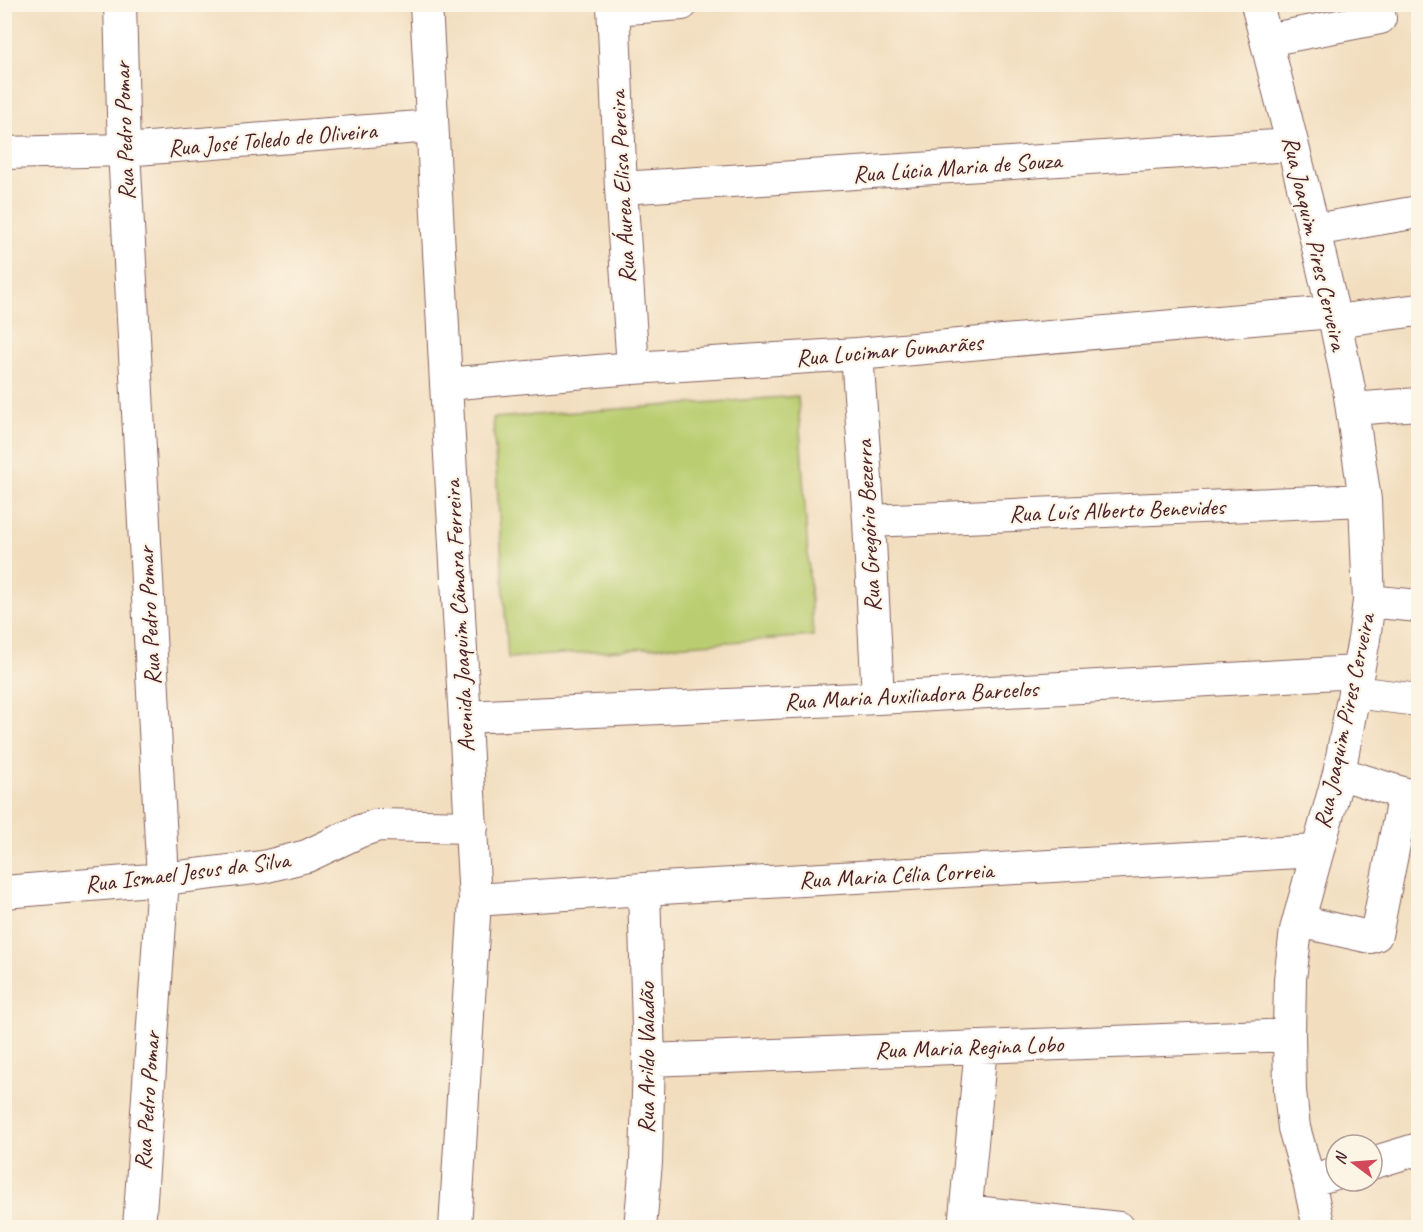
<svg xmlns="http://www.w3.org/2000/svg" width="1423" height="1232" font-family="Caveat,sans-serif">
<rect width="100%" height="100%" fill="#fcf5e5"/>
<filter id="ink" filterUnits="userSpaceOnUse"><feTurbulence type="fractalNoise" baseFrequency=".0167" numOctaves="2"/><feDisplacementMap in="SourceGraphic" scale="12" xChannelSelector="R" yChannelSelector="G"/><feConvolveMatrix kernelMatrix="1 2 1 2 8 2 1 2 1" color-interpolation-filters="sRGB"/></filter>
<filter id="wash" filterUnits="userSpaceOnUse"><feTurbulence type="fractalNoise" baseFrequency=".008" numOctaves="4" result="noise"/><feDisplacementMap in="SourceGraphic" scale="24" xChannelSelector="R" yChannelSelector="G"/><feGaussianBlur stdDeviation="1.35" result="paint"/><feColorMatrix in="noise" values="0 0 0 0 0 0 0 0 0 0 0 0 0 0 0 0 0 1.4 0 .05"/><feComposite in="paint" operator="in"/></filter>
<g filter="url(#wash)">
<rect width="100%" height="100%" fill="#f2debf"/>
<path fill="#bace71" stroke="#82764e" stroke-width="1.5" d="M 798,396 L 813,636 L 508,658 L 493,418 Z"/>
</g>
<g filter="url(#ink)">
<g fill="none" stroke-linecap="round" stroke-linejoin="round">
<g stroke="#85625f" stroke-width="34">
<path id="minor" d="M 120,4 L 124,150 L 163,879 L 139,1228
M 426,4 L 446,384 L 475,900 L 455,1228
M 613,4 L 621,188 L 633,368
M 1257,4 L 1314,230 L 1335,321 L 1349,389 L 1365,500 L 1369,601 L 1364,639 L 1339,773 L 1296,930 L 1290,979 L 1289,1035 L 1290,1091 L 1294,1128 L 1309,1181 L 1319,1228
M 613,9 L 682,4
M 1267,40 L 1380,18
M 4,153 L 124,150 L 432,126
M 621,188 L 1292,145
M 1314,230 L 1418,212
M 1335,321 L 1418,310
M 857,354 L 869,521 L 878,698
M 446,384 L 633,368 L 857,354 L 1332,312
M 1352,409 L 1418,404
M 869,521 L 1365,500
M 1369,601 L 1418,606
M 1354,692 L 1418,700
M 465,717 L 878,698 L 1357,672
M 1339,773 L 1418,798
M 4,892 L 163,879 L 263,867 L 307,856 L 360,831 L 378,825 L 472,827
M 475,900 L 644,889 L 1317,851
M 1299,921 L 1365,936 L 1371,937 L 1376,935 L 1404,794
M 649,1060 L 1289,1035
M 1372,1163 L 1418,1149
M 1309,1181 L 1336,1173
M 966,1211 L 1119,1228
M 640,1228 L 646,1162 L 649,1060 L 644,889
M 964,1228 L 981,1047"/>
</g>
<use href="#minor" stroke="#fff" stroke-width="32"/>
</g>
</g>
<g text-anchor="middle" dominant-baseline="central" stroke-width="4.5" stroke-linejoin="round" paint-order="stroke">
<g font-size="24" fill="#4a1f2b" stroke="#fcf5e5">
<text transform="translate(124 131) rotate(-92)">Rua Pedro Pomar</text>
<text transform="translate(272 139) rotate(-5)">Rua José Toledo de Oliveira</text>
<text transform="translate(957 167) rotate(-4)">Rua Lúcia Maria de Souza</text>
<text transform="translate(622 187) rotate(-93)">Rua Áurea Elisa Pereira</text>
<text transform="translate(1315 243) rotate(77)">Rua Joaquim Pires Cerveira</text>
<text transform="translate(889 350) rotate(-5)">Rua Lucimar Gumarães</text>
<text transform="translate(1117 510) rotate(-2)">Rua Luís Alberto Benevides</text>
<text transform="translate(868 526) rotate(-93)">Rua Gregório Bezerra</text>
<text transform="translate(149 616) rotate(-93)">Rua Pedro Pomar</text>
<text transform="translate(459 616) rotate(-93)">Avenida Joaquim Câmara Ferreira</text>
<text transform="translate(911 695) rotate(-3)">Rua Maria Auxiliadora Barcelos</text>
<text transform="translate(1344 721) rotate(-78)">Rua Joaquim Pires Cerveira</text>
<text transform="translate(187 872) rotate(-7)">Rua Ismael Jesus da Silva</text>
<text transform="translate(896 875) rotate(-3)">Rua Maria Célia Correia</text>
<text transform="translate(969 1047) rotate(-2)">Rua Maria Regina Lobo</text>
<text transform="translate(646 1058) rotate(-90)">Rua Arildo Valadão</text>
<text transform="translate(147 1101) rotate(-86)">Rua Pedro Pomar</text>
</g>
</g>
<rect width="1423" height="1232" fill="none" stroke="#fcf5e5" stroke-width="24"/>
<g transform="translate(1354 1163) rotate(286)"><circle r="28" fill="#fcf5e5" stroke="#b59f9b" stroke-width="1.5"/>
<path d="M0-4.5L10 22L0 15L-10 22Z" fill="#d1495b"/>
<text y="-9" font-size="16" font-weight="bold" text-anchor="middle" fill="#4a1f2b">N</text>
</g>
</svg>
